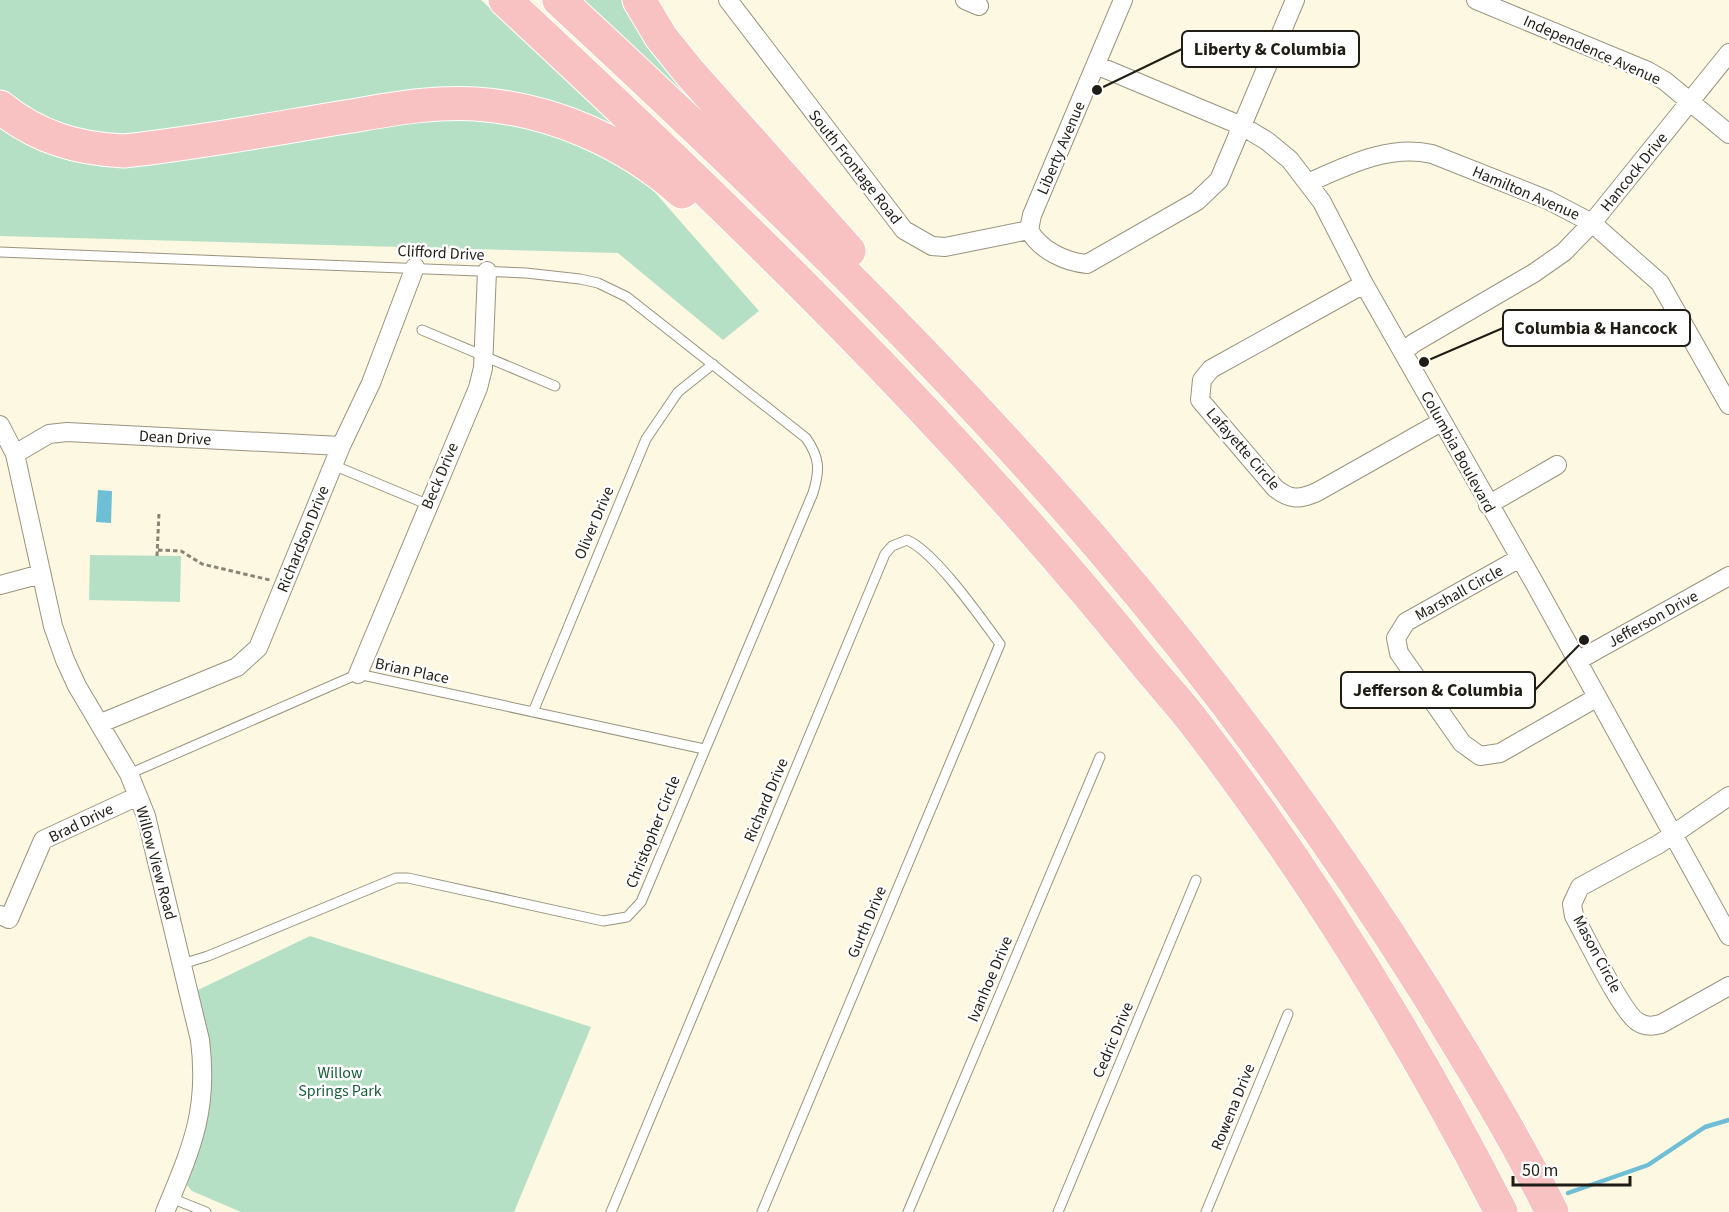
<svg xmlns="http://www.w3.org/2000/svg" width="1729" height="1212" font-family="'Source Sans 3',sans-serif">
<rect width="100%" height="100%" fill="#fdf8e1"/>
<path fill="#b6e0c5" d="M 0,0 L 481,0 L 637,143 L 541,105 L 92,139 L 0,96 Z
M 582,0 L 630,0 L 723,129 Z
M 453,114 L 519,121 L 631,165 L 759,311 L 723,340 L 618,253 L 0,236 L 0,125 L 31,143 Z
M 90,555 L 181,556 L 180,602 L 89,600 Z
M 310,936 L 591,1027 L 514,1212 L 241,1212 L 192,1191 L 187,1185 L 209,1065 L 205,1021 L 196,991 Z"/>
<path fill="#6ebed5" d="M 98,490 L 112,491 L 111,523 L 96,522 Z"/>
<g fill="none" stroke-linecap="round" stroke-linejoin="round">
<path stroke="#6ebed5" stroke-width="4.5" d="M 1568,1193 L 1648,1165 L 1705,1127 L 1729,1120"/>
<g stroke="#99947f" stroke-width="11">
<path id="service" d="M 0,252 L 526,273 L 580,279 L 598,283 L 627,297 L 806,438 C 820,458 820,470 813,493 L 641,902 L 627,917 L 603,921 L 408,878 L 396,878 L 208,956 L 182,964
M 422,330 L 555,386
M 333,465 L 429,505
M 533,712 L 646,439 L 678,392 L 713,364
M 129,774 L 358,674 L 704,749
M 171,1198 L 206,1212
M 611,1212 L 885,554 L 892,546 L 907,540 C 935,552 981,618 1000,644 L 762,1212
M 908,1212 L 1100,757
M 1058,1212 L 1196,880
M 1206,1212 L 1288,1014"/>
</g>
<g stroke="#99947f" stroke-width="20">
<path id="minor" d="M 728,0 L 904,230 L 932,246 L 945,247 L 1029,230
M 965,0 L 979,6
M 1476,0 L 1648,71 L 1665,81 L 1729,134
M 1096,65 L 1242,126 L 1267,141 L 1290,160 L 1322,202 L 1364,284 L 1535,584 L 1729,936
M 1308,183 C 1346,166 1389,144 1432,154 L 1548,200 L 1592,223 L 1660,283 L 1729,405
M 1029,230 C 1040,250 1065,262 1087,264 L 1197,201 L 1219,180 L 1295,0
M 1029,230 L 1032,215 L 1123,0
M 1364,284 L 1211,369 L 1202,380 L 1200,400 L 1275,488 C 1290,500 1299,500 1317,492 L 1441,422
M 1403,352 L 1414,343 L 1534,273 L 1564,252 L 1592,223 L 1729,53
M 0,425 L 15,454 L 53,626 L 65,660 L 77,686 L 129,774 L 146,816 L 200,1040 C 209,1111 191,1149 165,1212
M 15,454 L 49,434 L 67,432 L 341,446
M 1488,505 L 1557,465
M 1520,558 L 1406,622 L 1396,638 L 1399,653 L 1462,743 L 1480,756 L 1500,753 L 1596,698
M 0,585 L 41,574
M 1577,661 L 1729,576
M 358,674 L 478,388 L 483,368 L 487,271
M 101,723 L 237,667 L 258,648 L 341,446 L 371,383 L 415,267
M 1729,796 L 1659,844 L 1580,887 L 1572,904 L 1574,916 C 1586,937 1622,1013 1638,1022 C 1646,1027 1653,1026 1661,1024 L 1729,986
M 0,915 L 9,919 L 43,840 L 138,796"/>
</g>
<g stroke="#fff" stroke-width="35">
<path id="motorway" d="M 505,0 C 730,209 951,422 1143,661 C 1160,682 1178,701 1194,722 C 1312,875 1413,1040 1501,1212
M 559,0 C 746,173 932,352 1099,546 C 1219,686 1328,836 1426,992 C 1470,1064 1515,1137 1552,1212
M 639,0 L 661,37 L 690,73 L 849,251
M 0,107 C 37,137 77,149 124,151 C 198,143 272,129 345,117 C 388,110 432,101 476,104 C 551,109 626,142 682,192"/>
</g>
<path stroke="#888576" stroke-width="3" stroke-dasharray="4.5 3" stroke-linecap="butt" d="M 158,550 L 181,551 L 202,564 L 270,580
M 157,556 L 159,513"/>
<use href="#service" stroke="#fff" stroke-width="9"/>
<use href="#minor" stroke="#fff" stroke-width="18"/>
<use href="#motorway" stroke="#f8c1c2" stroke-width="33"/>
</g>
<g text-anchor="middle" dominant-baseline="central" stroke-width="5" stroke-linejoin="round" paint-order="stroke">
<g font-size="16" fill="#1f1d15" stroke="#fff">
<text transform="translate(1592 50) rotate(24)">Independence Avenue</text>
<text transform="translate(1061 148) rotate(-67)">Liberty Avenue</text>
<text transform="translate(855 167) rotate(52)">South Frontage Road</text>
<text transform="translate(1634 172) rotate(-51)">Hancock Drive</text>
<text transform="translate(1526 193) rotate(23)">Hamilton Avenue</text>
<text transform="translate(441 253) rotate(3)">Clifford Drive</text>
<text transform="translate(175 438) rotate(3)">Dean Drive</text>
<text transform="translate(1243 449) rotate(49)">Lafayette Circle</text>
<text transform="translate(1458 452) rotate(61)">Columbia Boulevard</text>
<text transform="translate(440 476) rotate(-67)">Beck Drive</text>
<text transform="translate(594 523) rotate(-67)">Oliver Drive</text>
<text transform="translate(303 539) rotate(-68)">Richardson Drive</text>
<text transform="translate(1459 593) rotate(-29)">Marshall Circle</text>
<text transform="translate(1653 619) rotate(-29)">Jefferson Drive</text>
<text transform="translate(412 671) rotate(12)">Brian Place</text>
<text transform="translate(766 800) rotate(-67)">Richard Drive</text>
<text transform="translate(81 823) rotate(-26)">Brad Drive</text>
<text transform="translate(653 832) rotate(-68)">Christopher Circle</text>
<text transform="translate(156 863) rotate(75)">Willow View Road</text>
<text transform="translate(867 922) rotate(-67)">Gurth Drive</text>
<text transform="translate(1597 954) rotate(62)">Mason Circle</text>
<text transform="translate(990 979) rotate(-67)">Ivanhoe Drive</text>
<text transform="translate(1113 1040) rotate(-67)">Cedric Drive</text>
<text transform="translate(1233 1107) rotate(-68)">Rowena Drive</text>
</g>
<g font-size="16" fill="#18613d" stroke="#fff">
<text x="340" y="1073">Willow<tspan x="340" dy="18">Springs Park</tspan></text>
</g>
</g>
<path fill="none" stroke="#1f1d15" stroke-width="2" d="M1097 90L1182 49M1424 362L1503 328M1584 640L1535 690"/>
<g fill="#1f1d15" stroke="#fff" stroke-width="2">
<circle cx="1097" cy="90" r="6"/>
<circle cx="1424" cy="362" r="6"/>
<circle cx="1584" cy="640" r="6"/>
</g>
<g fill="#fff" stroke="#1f1d15" stroke-width="2">
<rect x="1182" y="31" width="177" height="36" rx="6"/>
<rect x="1503" y="310" width="187" height="36" rx="6"/>
<rect x="1341" y="672" width="194" height="36" rx="6"/>
</g>
<g font-size="18" text-anchor="middle" font-weight="bold" fill="#1f1d15">
<text x="1270" y="55">Liberty &amp; Columbia</text>
<text x="1596" y="334">Columbia &amp; Hancock</text>
<text x="1438" y="696">Jefferson &amp; Columbia</text>
</g>
<path d="M1513 1176v9h117v-9" fill="none" stroke="#1f1d15" stroke-width="3"/>
<text x="1522" y="1176" font-size="18" fill="#1f1d15" stroke="#ffffff" stroke-width="4.5" paint-order="stroke">50 m</text>
</svg>
